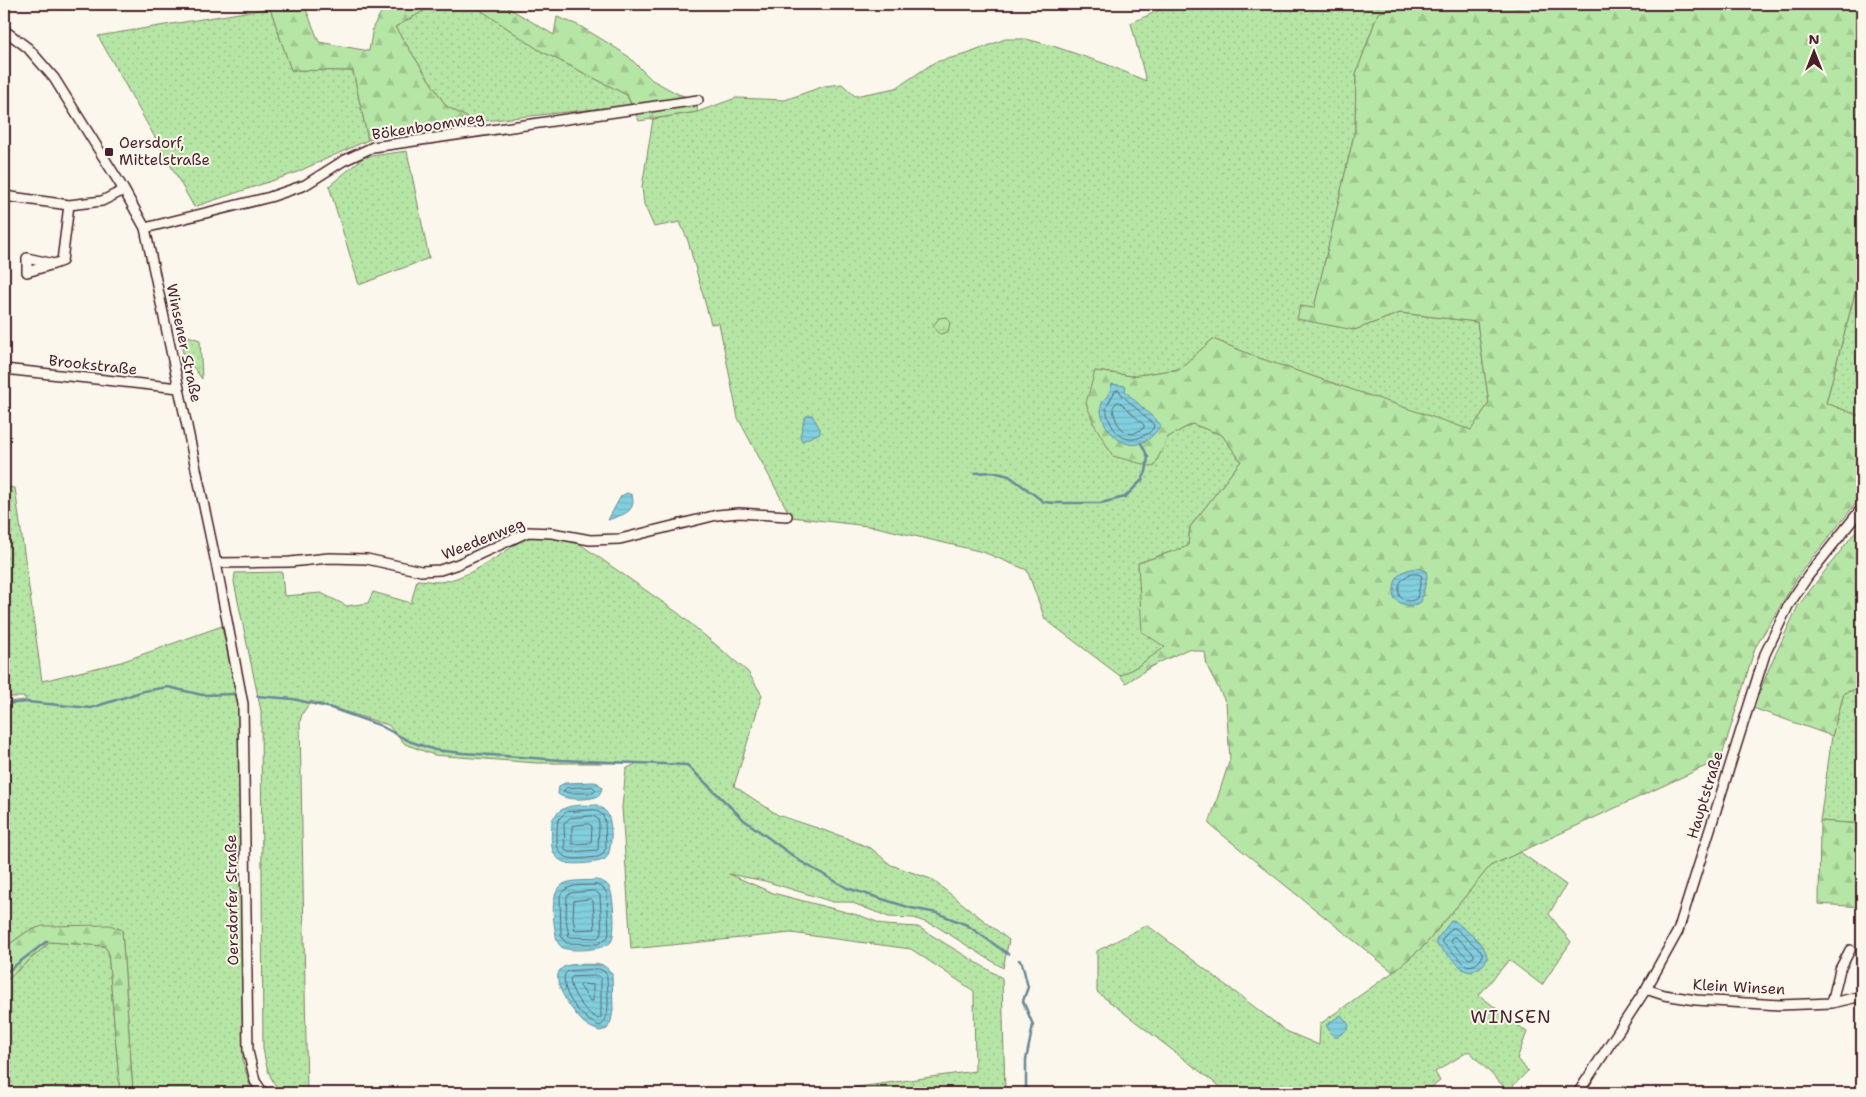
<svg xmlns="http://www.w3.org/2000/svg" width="1866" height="1097" font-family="'Shantell Sans',sans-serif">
<defs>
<pattern id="grass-dots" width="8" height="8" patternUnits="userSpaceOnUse" patternTransform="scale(1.25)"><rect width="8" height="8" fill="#b6e6a5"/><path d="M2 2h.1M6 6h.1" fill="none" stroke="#9ec58e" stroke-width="1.8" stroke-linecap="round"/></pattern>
<pattern id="forest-firs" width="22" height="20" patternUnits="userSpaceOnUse" patternTransform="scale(1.25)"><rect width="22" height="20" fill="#b6e6a5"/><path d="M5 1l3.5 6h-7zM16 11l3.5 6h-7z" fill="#9ec58e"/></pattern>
<pattern id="wetland-marsh" width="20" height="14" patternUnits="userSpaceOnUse" patternTransform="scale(1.25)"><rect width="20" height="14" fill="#b6e6a5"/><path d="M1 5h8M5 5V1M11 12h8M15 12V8" fill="none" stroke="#9ec58e"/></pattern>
<pattern id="water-rules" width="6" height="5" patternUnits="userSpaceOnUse" patternTransform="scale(1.25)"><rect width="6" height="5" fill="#81d0df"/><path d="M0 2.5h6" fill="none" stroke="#71b2c0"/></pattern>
</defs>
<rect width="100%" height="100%" fill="#fbf7ec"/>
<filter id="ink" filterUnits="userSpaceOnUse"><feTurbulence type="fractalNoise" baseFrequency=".02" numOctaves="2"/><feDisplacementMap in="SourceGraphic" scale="10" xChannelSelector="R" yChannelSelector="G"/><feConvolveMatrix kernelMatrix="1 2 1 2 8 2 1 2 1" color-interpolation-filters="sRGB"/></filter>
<g filter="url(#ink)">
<path fill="url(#grass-dots)" stroke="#808268" d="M 436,4 L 472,4 L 539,50 L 627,95 L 631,105 L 475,122 L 446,106 L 395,27 Z
M 1173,4 L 1409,4 L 1378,13 L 1356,74 L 1355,130 L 1314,309 L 1300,306 L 1354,330 L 1400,313 L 1477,322 L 1489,403 L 1471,431 L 1259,358 L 1213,339 L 1179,369 L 1132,376 L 1095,371 L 1168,437 L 1192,424 L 1222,435 L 1241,461 L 1190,527 L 1188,546 L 1138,563 L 1166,647 L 1138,666 L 1120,676 L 1045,619 L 1027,570 L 983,552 L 876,527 L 791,517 L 738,418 L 719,323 L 711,324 L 688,241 L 680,222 L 654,227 L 644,204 L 642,187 L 653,119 L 697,112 L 736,98 L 785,100 L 824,86 L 842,84 L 855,96 L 896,88 L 935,62 L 967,54 L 1005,39 L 1026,39 L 1053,46 L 1106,64 L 1146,81 L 1131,23 Z
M 270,8 L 291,70 L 353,71 L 368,140 L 295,173 L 194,207 L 98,36 Z
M 407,151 L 429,258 L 359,285 L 329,186 L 364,157 Z
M 1862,266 L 1862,417 L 1826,403 Z
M 179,333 L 200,340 L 202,379 L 191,364 L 185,362 Z
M 4,487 L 15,488 L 42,681 L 121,662 L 222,626 L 238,705 L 243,1061 L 250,1086 L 255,1093 L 133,1093 L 122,930 L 28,931 L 4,948 L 4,702 L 26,700 L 25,697 L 4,697 Z
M 529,535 L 577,542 L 678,613 L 748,672 L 762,695 L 734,786 L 778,815 L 844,837 L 872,849 L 891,865 L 931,879 L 1009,940 L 1003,968 L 936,926 L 914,918 L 889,917 L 850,902 L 833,902 L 765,881 L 729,874 L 773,893 L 861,916 L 885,925 L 918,927 L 1002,978 L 1005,1093 L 914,1093 L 889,1090 L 844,1089 L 975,1071 L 974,991 L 911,949 L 791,933 L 631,949 L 622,807 L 626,769 L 637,763 L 536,763 L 434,755 L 405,744 L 388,725 L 311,701 L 302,714 L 300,722 L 307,1093 L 281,1093 C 269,1078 266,1067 263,1048 L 261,711 L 234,582 L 235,573 L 282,572 L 284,596 L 321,593 L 347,606 L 368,603 L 373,592 L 411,603 L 417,580 C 424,580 433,582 440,582 C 471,578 504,552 529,535 Z
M 1862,687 L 1862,824 L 1820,821 L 1832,736 L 1844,693 Z
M 1520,852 L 1566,885 L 1549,914 L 1571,942 L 1542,985 L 1509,960 L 1479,995 L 1527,1032 L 1517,1059 L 1528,1071 L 1508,1091 L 1469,1051 L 1435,1072 L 1440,1081 L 1424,1093 L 1228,1093 L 1097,992 L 1097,951 L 1147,925 L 1286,1031 L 1319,1045 L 1320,1024 L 1393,972 L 1425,945 L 1490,866 Z
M 50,942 L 104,946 L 108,951 L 120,1093 L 4,1093 L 4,980 L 8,979 Z"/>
<path fill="url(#forest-firs)" stroke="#808268" d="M 276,4 L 304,4 L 319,42 L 369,51 L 373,27 L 383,9 L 390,4 L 436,4 L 395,27 L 446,106 L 475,122 L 415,126 L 368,140 L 353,71 L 291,70 L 270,8 Z
M 472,4 L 502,4 L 554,35 L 557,17 L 578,25 L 613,46 L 629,57 L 652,80 L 678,94 L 698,100 L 697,112 L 639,121 L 627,95 L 539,50 Z
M 1409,4 L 1862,4 L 1862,266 L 1826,403 L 1862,417 L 1862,496 L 1801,572 L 1755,648 L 1721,759 L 1490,866 L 1425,945 L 1393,972 L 1209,824 L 1230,759 L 1226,703 L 1207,666 L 1205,652 L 1188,649 L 1152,666 L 1126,683 L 1120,676 L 1138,666 L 1165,647 L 1142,632 L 1138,563 L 1188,546 L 1190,527 L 1241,461 L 1222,435 L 1192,424 L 1168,437 L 1154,467 L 1113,456 L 1094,424 L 1086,403 L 1095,371 L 1132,376 L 1179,369 L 1213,339 L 1259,358 L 1471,430 L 1489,403 L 1477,322 L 1400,313 L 1354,330 L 1297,319 L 1300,306 L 1314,308 L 1355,130 L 1356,74 L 1378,13 Z
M 1862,523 L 1862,687 L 1844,693 L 1832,736 L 1753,708 L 1770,666 L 1798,606 Z
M 1820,821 L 1862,824 L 1862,907 L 1819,904 Z
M 110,925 L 122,930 L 133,1093 L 120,1093 L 108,951 L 104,946 L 50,942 L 8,979 L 4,980 L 4,948 L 28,931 L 43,926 Z"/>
<path fill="url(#wetland-marsh)" stroke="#808268" d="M 947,317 L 950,322 L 948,332 L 940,334 L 936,331 L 933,326 L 939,318 Z"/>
<path fill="url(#water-rules)" stroke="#6b8997" d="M 1112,384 L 1126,386 L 1125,391 L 1161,425 C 1146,448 1126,452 1109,430 C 1104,425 1101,415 1101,408 C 1101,402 1105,399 1108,395 C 1110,392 1111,387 1112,384 Z
M 809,415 L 812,415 L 820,429 L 820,433 L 802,441 L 800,436 L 805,417 Z
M 627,493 L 632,495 C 637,513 621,515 608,520 L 621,496 Z
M 1418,568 L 1426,571 L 1427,577 L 1421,602 C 1410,608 1403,606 1394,598 C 1393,579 1397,570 1418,568 Z
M 594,782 L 598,783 L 602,788 L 599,796 C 589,800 567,801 558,794 L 559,786 L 565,783 Z
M 597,805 C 600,807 604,809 606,812 C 613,819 613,853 605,859 C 600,863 573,865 567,863 C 561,862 555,857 553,851 C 550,842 552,829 552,820 C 563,802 578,806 597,805 Z
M 596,880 C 601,881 606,882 609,887 C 614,894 616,935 611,942 C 604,950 573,952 563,948 C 559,946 556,940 556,935 C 553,920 548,886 569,882 C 577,880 587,881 596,880 Z
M 1454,920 C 1470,935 1509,958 1470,972 L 1464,970 L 1436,944 L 1436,940 L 1451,921 Z
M 601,964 L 608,969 L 612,974 L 613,1010 L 611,1021 L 607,1029 L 600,1031 C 593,1029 588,1026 583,1022 C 574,1013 543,974 566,966 C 574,963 592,965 601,964 Z
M 1341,1015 L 1349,1025 L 1348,1029 L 1337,1037 L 1334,1037 L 1326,1025 Z"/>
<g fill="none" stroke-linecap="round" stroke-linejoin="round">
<path stroke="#606673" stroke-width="1" d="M 1119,390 L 1122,395 L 1154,425 C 1153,431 1149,433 1143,436 C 1122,447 1109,427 1106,408 L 1115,391 Z
M 1117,402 L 1120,402 L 1144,425 L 1144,428 L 1133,434 C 1120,433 1114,419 1113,408 Z
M 1410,574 L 1418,574 L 1422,576 L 1417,598 C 1411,603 1403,601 1399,595 C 1398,584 1400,580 1410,574 Z
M 593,787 L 596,790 L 593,793 L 569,793 L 563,791 L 566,788 Z
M 595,810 L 603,815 L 605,822 L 606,848 L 602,855 L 598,857 C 580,858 557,865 557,840 C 557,833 557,826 558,820 L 566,812 Z
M 593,816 L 598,819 L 599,823 L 598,850 L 570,852 L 565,850 L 564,823 L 570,818 Z
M 589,824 L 592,826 L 591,843 L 572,844 L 572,826 Z
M 595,885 L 602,887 L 607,893 L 609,932 L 608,937 L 598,944 L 566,943 L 561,936 L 560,896 C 566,883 583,886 595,885 Z
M 595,891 L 600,895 L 602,934 L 597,938 L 569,937 L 566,918 L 567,896 L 571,893 Z
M 591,899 L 593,901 L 595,929 L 575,930 L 573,917 L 574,901 Z
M 1452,928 L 1455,928 L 1482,952 C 1484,960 1474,968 1466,965 L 1442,942 L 1442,940 Z
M 1453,937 L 1456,937 L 1474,954 L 1474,957 L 1469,959 L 1451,942 L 1451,940 Z
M 599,969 L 605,972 L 607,976 C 607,988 612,1021 600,1026 C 582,1020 560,993 565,974 L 568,971 Z
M 598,976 L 601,978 L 601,1017 L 598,1019 C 585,1012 571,994 570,979 L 572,977 Z
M 582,984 L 593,985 L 593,1001 L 590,1001 L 580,986 Z"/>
<path stroke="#6b8997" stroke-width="2.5" d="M 975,473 L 993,472 L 1009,476 L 1044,502 L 1055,503 L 1101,503 L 1125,497 L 1142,480 L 1146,472 L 1148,457 L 1141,443
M 257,696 L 293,699 L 331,708 L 379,725 L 409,741 L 435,750 L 463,753 L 561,760 L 687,765 L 744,820 L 800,861 L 847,888 L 911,908 L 937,913 L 967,925 L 1008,954
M 4,704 L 27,702 L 91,708 L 144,691 L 168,687 L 202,695 L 235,694
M 1019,960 L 1022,963 L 1028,987 L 1023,1001 L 1033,1025 L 1026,1060 L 1026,1093
M 4,974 L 47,941"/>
<g stroke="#4a1f2b" stroke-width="12">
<path id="minor" d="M 4,30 L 28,48 L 54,78 L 124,190 L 145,228 L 216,563 L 243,704 L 248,1051 L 255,1081 L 263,1093
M 4,196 L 69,205 L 102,201 L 124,190
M 145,228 L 270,197 L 305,185 L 343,161 L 373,147 L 698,100
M 54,264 L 27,272 L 27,258 L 54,264 L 62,261 L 69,205
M 4,369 L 179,388
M 216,563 L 290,562 L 329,558 L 367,559 L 421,571 L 440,570 L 458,564 L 528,532 L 552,533 L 590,540 L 620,539 L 717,515 L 739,513 L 787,516
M 1646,989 L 1664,995 L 1696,1000 L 1780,1005 L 1832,1003 L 1862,996
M 1832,1003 L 1840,969 L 1850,950
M 1578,1093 L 1646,989 L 1678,931 L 1765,654 L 1788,606 L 1808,576 L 1862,508"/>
</g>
<use href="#minor" stroke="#fbf7ec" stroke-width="9"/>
</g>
</g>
<rect fill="#4a1f2b" stroke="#fbf7ec" stroke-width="2" x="104" y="147" width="10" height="10" rx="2.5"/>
<g text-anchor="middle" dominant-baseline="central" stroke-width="4" stroke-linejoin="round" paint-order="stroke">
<g font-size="15" fill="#4a1f2b" stroke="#fbf7ec">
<text transform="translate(428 126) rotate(-9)">Bökenboomweg</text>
<text transform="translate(184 343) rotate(78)">Winsener Straße</text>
<text transform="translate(93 365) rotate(6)">Brookstraße</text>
<text transform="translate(483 539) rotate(-22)">Weedenweg</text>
<text transform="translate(1705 795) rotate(-73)">Hauptstraße</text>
<text transform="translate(232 900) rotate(-91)">Oersdorfer Straße</text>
<text transform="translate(1739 987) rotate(3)">Klein Winsen</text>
</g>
<g font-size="15" fill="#4a1f2b" stroke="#fbf7ec" text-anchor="start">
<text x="119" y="143">Oersdorf,<tspan x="119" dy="17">Mittelstraße</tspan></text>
</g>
<g font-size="18" letter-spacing="1" fill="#4a1f2b" stroke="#fbf7ec">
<text x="1511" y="1017">WINSEN</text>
</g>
</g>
<rect width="1866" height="1097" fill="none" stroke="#fbf7ec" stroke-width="20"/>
<rect x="10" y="10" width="1846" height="1077" fill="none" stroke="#4a1f2b" stroke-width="2" filter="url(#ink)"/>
<g transform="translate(1814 52)" stroke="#fbf7ec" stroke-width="4" paint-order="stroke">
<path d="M0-4L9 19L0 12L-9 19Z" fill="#4a1f2b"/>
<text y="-8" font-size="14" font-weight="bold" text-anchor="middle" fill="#4a1f2b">N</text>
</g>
</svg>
